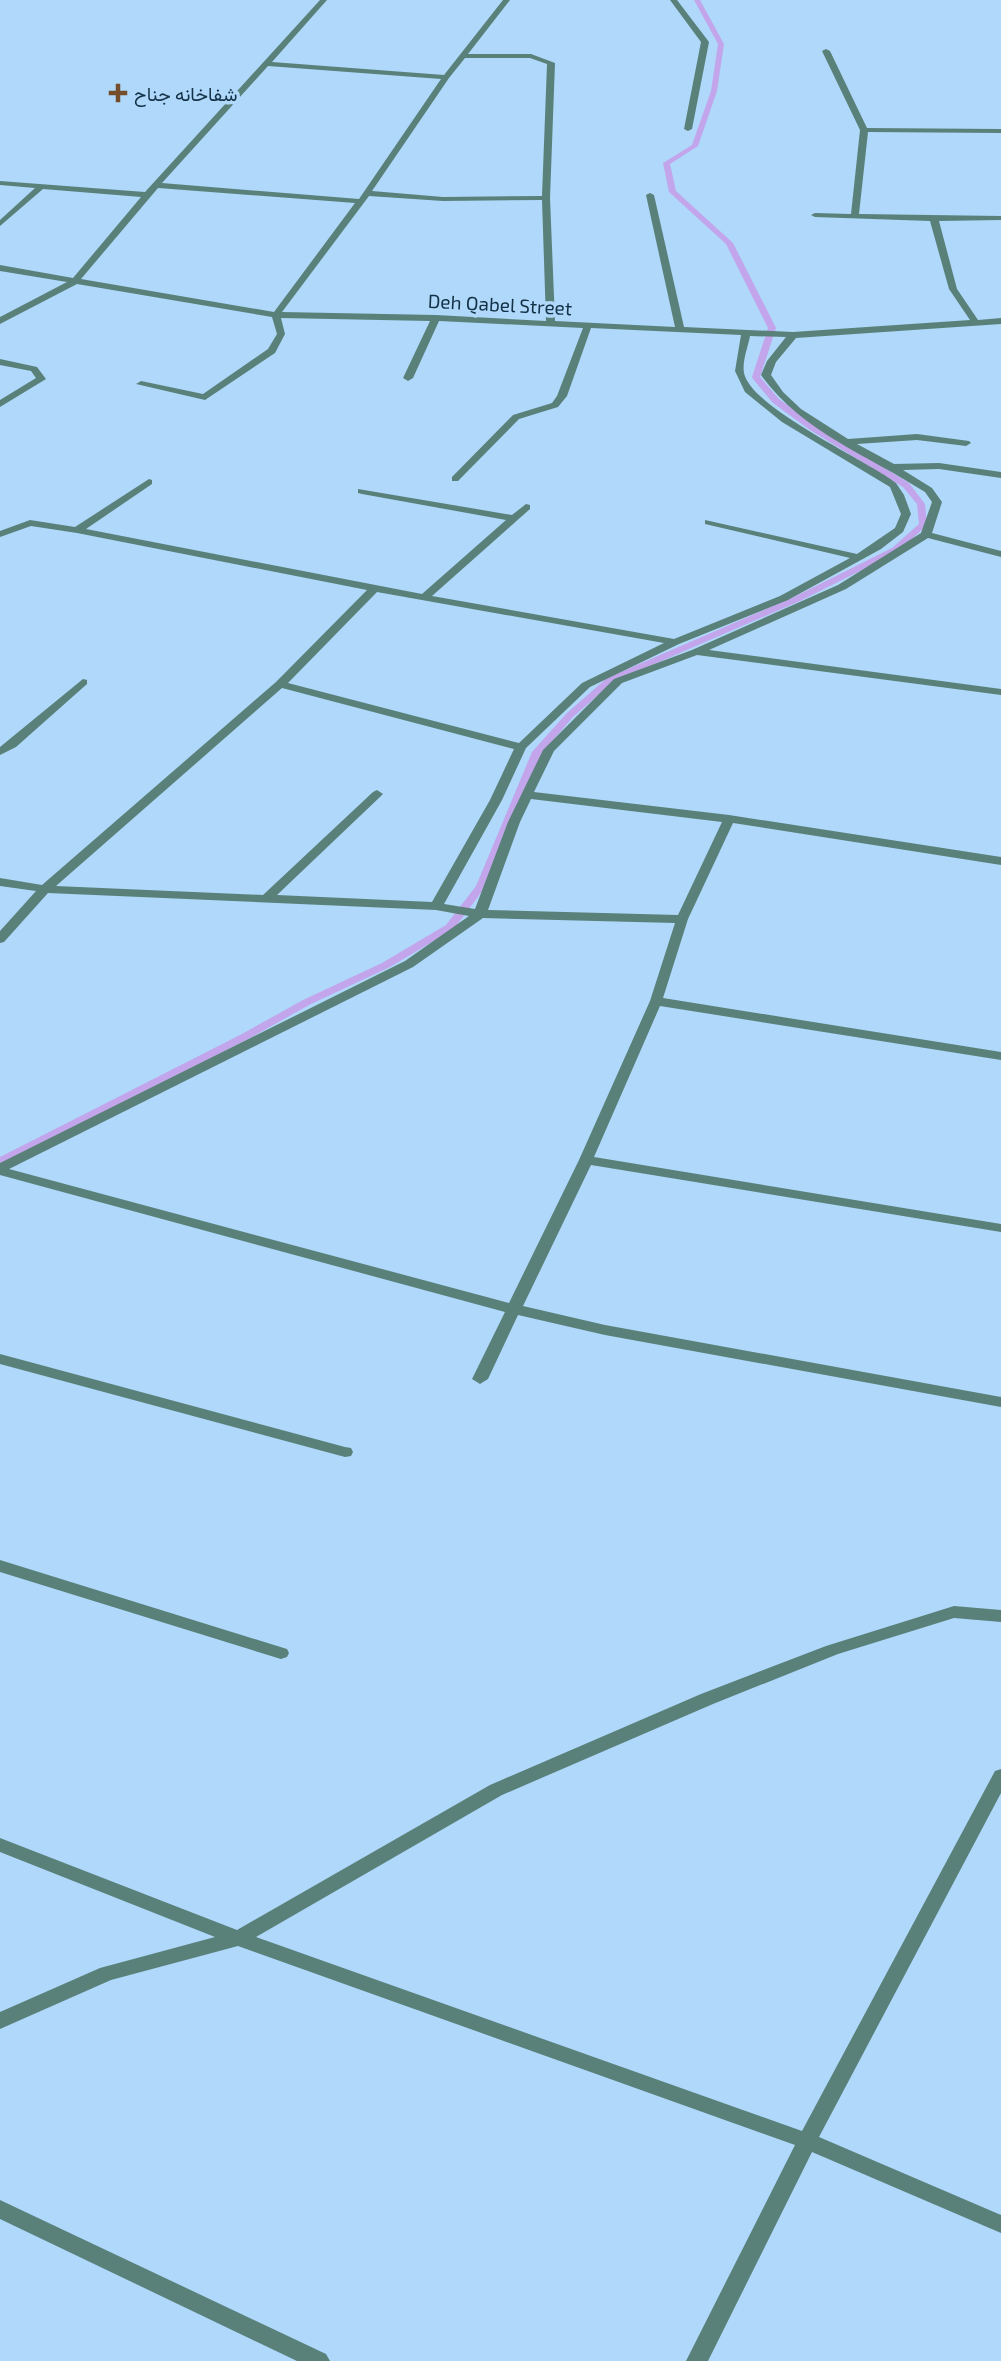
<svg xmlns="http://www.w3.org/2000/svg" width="1001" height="2361" font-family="'Exo 2',Vazirmatn,sans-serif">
<rect width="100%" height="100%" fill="#afd8fa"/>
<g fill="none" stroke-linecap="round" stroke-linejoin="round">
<path fill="#c2a5eb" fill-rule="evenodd" d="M 694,0 L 700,0 L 724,44 L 717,91 L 698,146 L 670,164 L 676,191 L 733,243 L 776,328 L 760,377 L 779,399 L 816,426 L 909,483 L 925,504 L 927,525 L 898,552 L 800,601 L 613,682 L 573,717 L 542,753 L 486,886 L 454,929 L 390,967 L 311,1004 L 250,1038 L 0,1166 L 0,1157 L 242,1034 L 303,1000 L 382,963 L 446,925 L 476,886 L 532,752 L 567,713 L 607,678 L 794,597 L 892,548 L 919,524 L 917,504 L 903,487 L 810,430 L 773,403 L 753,379 L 752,377 L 768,328 L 726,244 L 669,192 L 663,163 L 692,145 L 711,91 L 718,44 Z"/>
<path fill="#59817a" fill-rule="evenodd" d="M 320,0 L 327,0 L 272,62 L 444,75 L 503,0 L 510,0 L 468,54 L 531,54 L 555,63 L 550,198 L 555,321 L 675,327 L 646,195 L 650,193 L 654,195 L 684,327 L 793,332 L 970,320 L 949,289 L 930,221 L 815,217 L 811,215 L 815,213 L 851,214 L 860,130 L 822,51 L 826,49 L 830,51 L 867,128 L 1001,129 L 1001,133 L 868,132 L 859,214 L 1001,216 L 1001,220 L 939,221 L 957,289 L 978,320 L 1001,318 L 1001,324 L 796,338 L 776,362 L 771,375 L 783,392 L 801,409 L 848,439 L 917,434 L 969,441 L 971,443 L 966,446 L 917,440 L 857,444 L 894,464 L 939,463 L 1001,472 L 1001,478 L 939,469 L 903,470 L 932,488 L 942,502 L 932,533 L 1001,551 L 1001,557 L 928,538 L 846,589 L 709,650 L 1001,689 L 1001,695 L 697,655 L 622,683 L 554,751 L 534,792 L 729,815 L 1001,857 L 1001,865 L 733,823 L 688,919 L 663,998 L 1001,1052 L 1001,1060 L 660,1006 L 594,1157 L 1001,1224 L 1001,1232 L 591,1165 L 523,1306 L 605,1325 L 1001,1397 L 1001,1407 L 605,1335 L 518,1315 L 488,1379 L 480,1384 L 472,1379 L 505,1312 L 0,1175 L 0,1163 L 405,961 L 469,916 L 436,910 L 48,893 L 4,942 L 0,943 L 0,931 L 36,891 L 0,886 L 0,878 L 42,885 L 276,682 L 367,590 L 77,533 L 31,526 L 0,537 L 0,531 L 30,520 L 75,527 L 149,479 L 152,480 L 152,484 L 86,529 L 422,594 L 506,520 L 362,494 L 358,493 L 358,489 L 512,515 L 526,504 L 530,505 L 530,509 L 432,596 L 674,639 L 780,596 L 850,558 L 705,524 L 705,520 L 857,554 L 895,528 L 901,514 L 890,487 L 782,422 L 745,392 L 735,371 L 741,335 L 591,328 L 567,396 L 558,407 L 519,419 L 458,481 L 452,481 L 452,477 L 513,415 L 552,403 L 557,396 L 583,328 L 439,321 L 413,378 L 408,381 L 403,378 L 430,321 L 281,318 L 285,334 L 275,353 L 205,400 L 136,384 L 141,381 L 203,394 L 268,349 L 277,334 L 272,317 L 77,284 L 0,324 L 0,317 L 67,282 L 0,271 L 0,265 L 73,278 L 141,197 L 43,189 L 0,226 L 0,220 L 35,188 L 0,185 L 0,181 L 145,192 ZM 465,58 L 530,58 L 547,64 L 542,196 L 443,197 L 372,191 L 449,78 ZM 268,66 L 441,79 L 359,199 L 162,183 ZM 158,188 L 355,203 L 274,312 L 81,279 ZM 369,196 L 443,201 L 542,200 L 546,321 L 436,315 L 282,312 ZM 750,336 L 786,337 L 767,361 L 761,375 C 802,432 868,455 925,492 L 932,502 L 921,533 L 838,585 L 692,650 L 614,679 L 543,750 L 508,822 L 475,909 L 444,904 L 502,800 L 526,748 L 590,687 L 679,644 L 788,600 L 881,549 L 903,532 L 911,514 L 904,495 L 896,483 C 866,460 751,408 744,373 C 742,361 748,347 750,336 ZM 377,592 L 664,643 L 582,683 L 519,743 L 288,683 ZM 282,688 L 514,749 L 490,800 L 432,902 L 277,895 L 381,796 L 383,794 L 377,790 L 373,792 L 263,895 L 56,886 ZM 531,799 L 722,822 L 678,915 L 488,910 L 520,822 ZM 483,918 L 675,923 L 650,1001 L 579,1160 L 509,1303 L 9,1169 L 413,967 Z
M 670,0 L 677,0 L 709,42 L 692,129 L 688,131 L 684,129 L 701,42 Z
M 0,359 L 37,367 L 46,379 L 0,407 L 0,400 L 36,378 L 31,371 L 0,365 Z
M 83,679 L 87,680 L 87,684 L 16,747 L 0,755 L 0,747 Z
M 0,1354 L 345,1447 L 351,1448 L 353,1452 L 351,1456 L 345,1457 L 0,1364 Z
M 0,1560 L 287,1649 L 289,1653 L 287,1657 L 281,1659 L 0,1572 Z
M 954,1606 L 1001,1610 L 1001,1622 L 954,1618 L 838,1654 L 713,1704 L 502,1795 L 256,1937 L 802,2131 L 995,1771 L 1001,1769 L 1001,1793 L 819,2137 L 1001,2215 L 1001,2233 L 812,2152 L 708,2361 L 686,2361 L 795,2145 L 238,1946 L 111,1980 L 0,2029 L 0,2012 L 100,1968 L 215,1937 L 0,1852 L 0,1838 L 237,1930 L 490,1785 L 701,1694 L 826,1646 Z
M 0,2200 L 326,2354 L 330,2361 L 297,2361 L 0,2219 Z"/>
</g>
<path fill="#744e2b" stroke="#afd8fa" stroke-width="2.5" d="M114.5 82.5h7v7h7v7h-7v7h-7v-7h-7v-7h7z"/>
<g text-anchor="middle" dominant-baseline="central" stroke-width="7" stroke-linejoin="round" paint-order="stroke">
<g font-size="19" fill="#143247" stroke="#afd8fa" text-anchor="start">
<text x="134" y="93">شفاخانه جناح</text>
</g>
<g font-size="19" fill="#143247" stroke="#afd8fa">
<text transform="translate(500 304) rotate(3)">Deh Qabel Street</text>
</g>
</g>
</svg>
